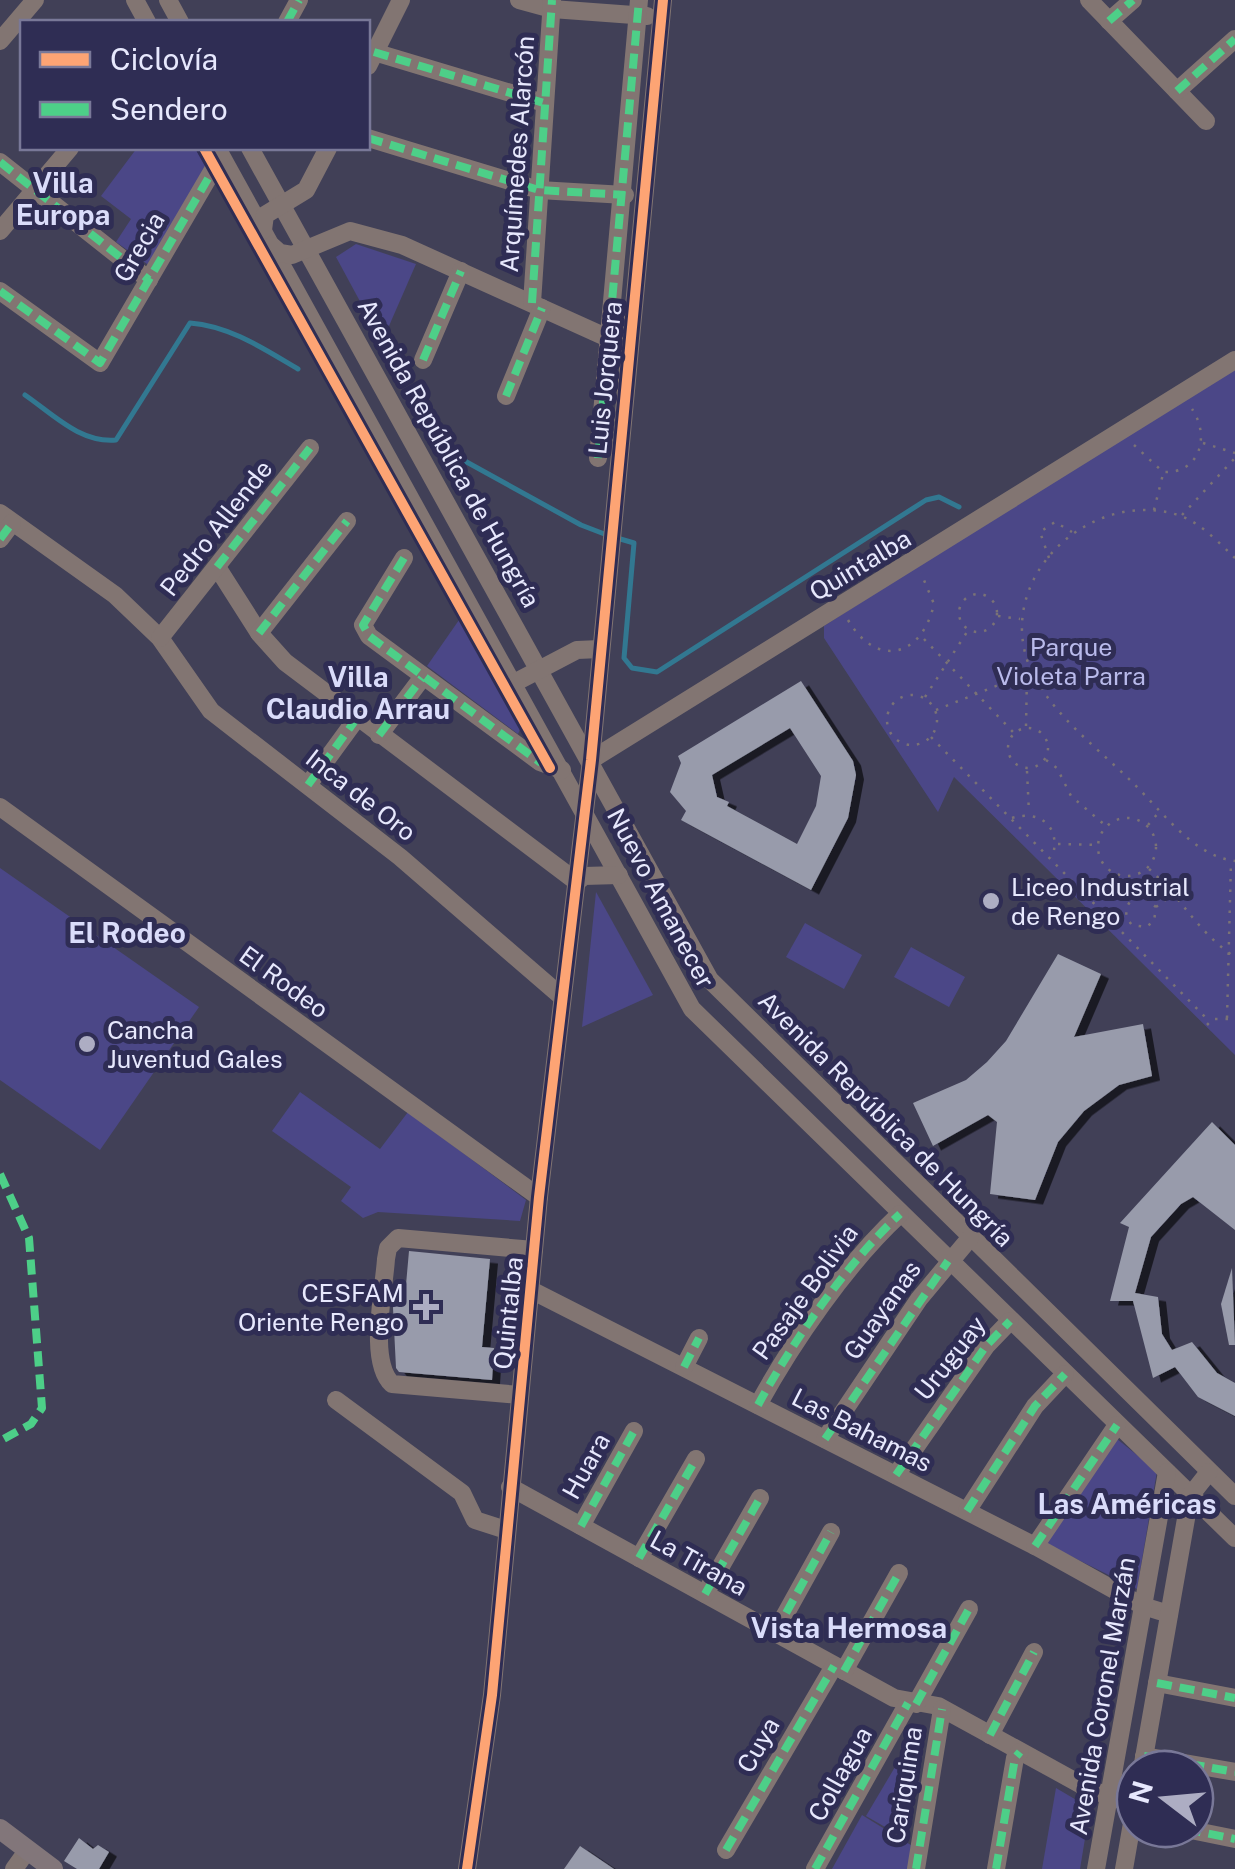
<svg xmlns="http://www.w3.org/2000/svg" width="1235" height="1869" font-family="'Public Sans',sans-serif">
<defs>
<filter id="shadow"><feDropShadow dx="8" dy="4.5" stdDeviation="0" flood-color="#0009"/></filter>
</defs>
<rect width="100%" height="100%" fill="#414057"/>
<g fill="#4b4787">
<path d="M137 148H195L209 172 150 266 116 242 131 219 101 196Z"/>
<path d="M356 244 416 264 382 342 336 257Z"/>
<path d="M1235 362V1055L954 777 938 812 824 638V626Z"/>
<path d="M459 620 521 727 518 734 427 666Z"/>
<path d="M0 868 199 1007 100 1150 0 1080Z"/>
<path d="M596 892 653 995 582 1027Z"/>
<path d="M805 923 862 955 844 989 786 957Z"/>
<path d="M911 947 965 977 949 1007 894 977Z"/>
<path d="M300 1092 380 1149 408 1112 526 1200 520 1221 378 1212 363 1218 341 1201 351 1187 272 1131Z"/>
<path d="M1117 1439 1157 1471 1137 1589 1042 1542Z"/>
<path d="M895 1767 921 1783 892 1831 866 1816Z"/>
<path d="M1056 1788 1090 1808 1080 1869H1042Z"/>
<path d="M862 1815 914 1847 909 1869H832Z"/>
</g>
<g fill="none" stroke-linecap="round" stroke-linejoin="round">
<g stroke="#327891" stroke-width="5">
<path d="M25 395C54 415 80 443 116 440L190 323C230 326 264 349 298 369"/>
<path d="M463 460 581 525 607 535"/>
<path d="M617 538 634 543 624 658 632 668 657 672 926 500 939 497 959 507"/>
</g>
</g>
<g fill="#989bab" fill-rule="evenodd" filter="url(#shadow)">
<path d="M801 681 853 761 856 775 848 818 811 890 681 820 686 811 670 792 681 763 678 756ZM790 728 821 776 816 806 797 844 727 806 729 802 717 797 712 775Z"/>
<path d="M1058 954 1101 974 1074 1037 1143 1024 1152 1076 1119 1085 1084 1111 1058 1142 1035 1200 990 1194 997 1122 988 1115 933 1146 913 1103 966 1080 987 1062 1006 1041Z"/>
<path d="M1212 1122 1235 1145V1230L1193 1197 1181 1204 1151 1237 1135 1293 1158 1297 1162 1334 1172 1350 1192 1342 1217 1373 1235 1383V1416L1198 1397 1175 1367 1153 1378 1133 1301H1110L1129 1227 1120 1223Z"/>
<path d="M409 1251 490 1259 482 1347 494 1348 492 1380 399 1372 396 1368 393 1308 395 1295 405 1296Z"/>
<path d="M1232 1268 1235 1345H1229L1221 1304Z"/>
<path d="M79 1838 93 1849 98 1845 109 1852 99 1869H77L64 1861Z"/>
<path d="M580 1846 614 1869H564Z"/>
</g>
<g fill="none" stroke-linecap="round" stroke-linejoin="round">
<g stroke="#7a7276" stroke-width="2.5" stroke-dasharray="2.5 8" stroke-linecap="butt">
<path d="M1203 443 1235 453"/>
<path d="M1134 445 1163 472C1201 474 1210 435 1192 409"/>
<path d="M1154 510 1163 474"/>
<path d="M1182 515 1235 458"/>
<path d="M1049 558 1040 532 1055 522 1072 532"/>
<path d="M1235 558C1219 543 1202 524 1181 516 1091 485 991 579 1031 670 1052 715 1099 749 1133 783 1162 811 1193 856 1235 861"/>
<circle cx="978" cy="613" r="19"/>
<path d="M998 616 1020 619"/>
<path d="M848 620C877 669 922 657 934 604L921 573"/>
<path d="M924 639 1014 733"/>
<circle cx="912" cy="720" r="25"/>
<path d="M925 697 967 632"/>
<path d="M936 710 1031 672"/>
<path d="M1026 726 1027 674"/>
<circle cx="1028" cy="748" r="20"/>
<path d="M931 737 1210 1022"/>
<path d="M1046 760 1057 768 1071 796 1106 826"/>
<path d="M1027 771 1029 813"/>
<circle cx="1127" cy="847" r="29"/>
<path d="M1012 818C1041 809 1062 828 1052 858"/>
<path d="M1148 825 1159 812"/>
<path d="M1058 844 1098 845"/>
<path d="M1149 869C1181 897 1198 933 1235 957"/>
<path d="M1156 907 1145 898H1134C1124 906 1124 916 1132 925L1146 927 1154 921 1156 907 1173 894"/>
<path d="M1227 1018 1231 861"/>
<path d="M1207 1025 1213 1019H1235"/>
</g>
<g stroke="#827572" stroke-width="18">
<path d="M135 0 147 22"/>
<path d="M168 0 180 22"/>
<path d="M519 0 552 9 647 16"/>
<path d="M1089 0 1206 121"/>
<path d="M1109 21 1133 0"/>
<path d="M287 22 299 0"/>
<path d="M0 41 35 0"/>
<path d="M374 52 544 103"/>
<path d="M368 66 401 0"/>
<path d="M1177 91 1235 39"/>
<path d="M368 138 539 190 625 195"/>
<path d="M217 148 692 1009 1235 1538"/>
<path d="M250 148 710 980 1235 1496"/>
<path d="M0 162 149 280"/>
<path d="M263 230 265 215 306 190 328 148"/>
<path d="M0 231 70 148"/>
<path d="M272 246 280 253 292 255 350 231 402 245 619 343"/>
<path d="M0 291 100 363 221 156"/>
<path d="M532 303 552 0"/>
<path d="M423 360 461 271"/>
<path d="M506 396 542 308"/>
<path d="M598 458 639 0"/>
<path d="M0 513 115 595 160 638 211 711 400 857 562 997"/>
<path d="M0 539 12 523"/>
<path d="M404 558 363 625 369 636 540 762 562 770"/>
<path d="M217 567 259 633 285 662 577 882 584 876 619 875"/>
<path d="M259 633 347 521"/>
<path d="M160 638 310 448"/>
<path d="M514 683 577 650 600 649"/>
<path d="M379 735 422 678"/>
<path d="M591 760 1235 360"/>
<path d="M308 785 357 718"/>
<path d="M0 807 539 1197"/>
<path d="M531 1290 1035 1546 1143 1606 1169 1614"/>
<path d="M684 1367 699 1338"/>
<path d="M520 1395 392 1384C368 1361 384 1291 386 1259L388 1248 398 1238 534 1250"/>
<path d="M336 1400 462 1493 475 1520 506 1530"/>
<path d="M758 1405C793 1341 847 1263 900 1214"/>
<path d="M825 1439 919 1299 970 1238"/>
<path d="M896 1475 986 1346 1010 1321"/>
<path d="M510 1487 894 1698 938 1706 1089 1789 1135 1805"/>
<path d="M967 1511 1035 1406 1065 1374"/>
<path d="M581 1526 634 1431"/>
<path d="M1035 1546 1117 1425"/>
<path d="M639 1558 696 1459"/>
<path d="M705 1594 760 1498"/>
<path d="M775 1633 831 1532"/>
<path d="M844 1671 899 1573"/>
<path d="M1157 1683 1235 1698"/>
<path d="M916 1704 969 1609"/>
<path d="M990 1735 1034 1652"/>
<path d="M1144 1756 1235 1772"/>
<path d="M1142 1769 1190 1496 1209 1472"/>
<path d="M1186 1829 1235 1839"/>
<path d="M726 1850 834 1666"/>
<path d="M14 1869 27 1851"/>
<path d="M467 1869 492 1695 539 1197 591 760 663 0"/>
<path d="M815 1869 908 1703"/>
<path d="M916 1869 942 1709"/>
<path d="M996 1869 1015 1758 1020 1752"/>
<path d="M1096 1869 1167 1472"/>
<path d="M1124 1869 1135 1806"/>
</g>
<path stroke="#82767a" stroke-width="20" d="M0 1829 53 1869"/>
<g stroke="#4dcf88" stroke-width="8" stroke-dasharray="15 8" stroke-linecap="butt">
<path d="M1109 21 1133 0"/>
<path d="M287 22 299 0"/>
<path d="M374 52 544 103"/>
<path d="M1177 91 1235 39"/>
<path d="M368 138 539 190 625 195"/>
<path d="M0 162 149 280"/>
<path d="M0 291 100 363 216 165"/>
<path d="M532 303 552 0"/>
<path d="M423 360 461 271"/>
<path d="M506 396 542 308"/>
<path d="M598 458 639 0"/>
<path d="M0 539 12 523"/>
<path d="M404 558 363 625 369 636 541 763"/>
<path d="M217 567 310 448"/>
<path d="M259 633 347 521"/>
<path d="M379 735 422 678"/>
<path d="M308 785 357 718"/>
<path d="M0 1174 29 1238 42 1408 31 1424 0 1441"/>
<path d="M684 1367 699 1338"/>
<path d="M758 1405C793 1341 847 1263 900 1214"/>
<path d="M825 1439 948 1261"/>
<path d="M896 1475 986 1346 1010 1321"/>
<path d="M967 1511 1035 1406 1065 1374"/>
<path d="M581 1526 634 1431"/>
<path d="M1035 1546 1117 1425"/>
<path d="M639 1558 696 1459"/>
<path d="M705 1594 760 1498"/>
<path d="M775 1633 831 1532"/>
<path d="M844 1671 899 1573"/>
<path d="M1157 1683 1235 1698"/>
<path d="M916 1704 969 1609"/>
<path d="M990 1735 1034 1652"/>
<path d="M1144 1756 1235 1772"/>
<path d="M1133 1818H1135"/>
<path d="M1186 1829 1235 1839"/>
<path d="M726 1850 834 1666"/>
<path d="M815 1869 908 1703"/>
<path d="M916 1869 942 1709"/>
<path d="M996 1869 1015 1758 1020 1752"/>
</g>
<g stroke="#2f2d54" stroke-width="16">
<g id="cycleway">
<path d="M204 148 550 768"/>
<path d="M467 1869 492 1695 539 1197 591 760 663 0"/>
</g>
</g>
<use href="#cycleway" stroke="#fda474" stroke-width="10"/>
</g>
<g fill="#adadc3" stroke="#2f2d54" stroke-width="4">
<circle cx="991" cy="901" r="10"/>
<circle cx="87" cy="1044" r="10"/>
<path d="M421 1292h10v10h10v10h-10v10h-10v-10h-10v-10h10z"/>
</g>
<g text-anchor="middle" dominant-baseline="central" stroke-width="10" stroke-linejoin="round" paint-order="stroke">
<g font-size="25" fill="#e7e8fd" stroke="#2f2d54">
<text transform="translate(517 154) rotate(-86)">Arquímedes Alarcón</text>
<text transform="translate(139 247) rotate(-60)">Grecia</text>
<text transform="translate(605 378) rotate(-84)">Luis Jorquera</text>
<text transform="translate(449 453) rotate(61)">Avenida República de Hungría</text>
<text transform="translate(216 528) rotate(-52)">Pedro Allende</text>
<text transform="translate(860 565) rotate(-31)">Quintalba</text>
<text transform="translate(361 795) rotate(38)">Inca de Oro</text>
<text transform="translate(661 898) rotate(62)">Nuevo Amanecer</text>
<text transform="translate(284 982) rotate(36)">El Rodeo</text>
<text transform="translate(886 1119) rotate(45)">Avenida República de Hungría</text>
<text transform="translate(805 1292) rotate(-54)">Pasaje Bolivia</text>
<text transform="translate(882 1310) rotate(-55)">Guayanas</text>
<text transform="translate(508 1313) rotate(-84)">Quintalba</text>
<text transform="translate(950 1358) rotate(-52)">Uruguay</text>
<text transform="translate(862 1430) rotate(27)">Las Bahamas</text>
<text transform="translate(586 1466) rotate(-61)">Huara</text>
<text transform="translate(699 1563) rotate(29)">La Tirana</text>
<text transform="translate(1102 1696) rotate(-80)">Avenida Coronel Marzán</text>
<text transform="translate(758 1745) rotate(-60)">Cuya</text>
<text transform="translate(840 1774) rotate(-61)">Collagua</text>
<text transform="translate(904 1785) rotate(-81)">Cariquima</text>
</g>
<g font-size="25" fill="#b9baeb" stroke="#2f2d54">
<text x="1071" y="647">Parque<tspan x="1071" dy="29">Violeta Parra</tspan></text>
</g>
<g font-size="25" fill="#e7e8fd" stroke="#2f2d54" text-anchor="start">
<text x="1011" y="887">Liceo Industrial<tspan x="1011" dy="29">de Rengo</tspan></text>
<text x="107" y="1030">Cancha<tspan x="107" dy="29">Juventud Gales</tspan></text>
<text x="404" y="1293" text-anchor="end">CESFAM<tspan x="404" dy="29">Oriente Rengo</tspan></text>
</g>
<g font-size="28" font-weight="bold" fill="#dadcfa" stroke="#2f2d54">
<text x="63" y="182">Villa<tspan x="63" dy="32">Europa</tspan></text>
<text x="358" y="676">Villa<tspan x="358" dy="32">Claudio Arrau</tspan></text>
<text x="127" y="932">El Rodeo</text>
<text x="1127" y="1503">Las Américas</text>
<text x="849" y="1627">Vista Hermosa</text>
</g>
</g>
<rect x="20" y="20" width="350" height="130" fill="#2f2d54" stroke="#797898" stroke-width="2.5"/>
<rect x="40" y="52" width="50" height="15" fill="#fda474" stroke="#797898" stroke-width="2.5"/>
<text x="110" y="70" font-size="30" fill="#e7e8fd">Ciclovía</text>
<rect x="40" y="102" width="50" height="15" fill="#4dcf88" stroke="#797898" stroke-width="2.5"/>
<text x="110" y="120" font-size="30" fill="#e7e8fd">Sendero</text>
<g transform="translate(1165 1799) rotate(286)"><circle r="48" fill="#2f2d54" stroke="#797898" stroke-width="2.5"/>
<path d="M0-8L18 38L0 25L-18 38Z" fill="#adadc3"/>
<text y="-15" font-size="28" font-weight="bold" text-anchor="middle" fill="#e7e8fd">N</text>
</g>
</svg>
